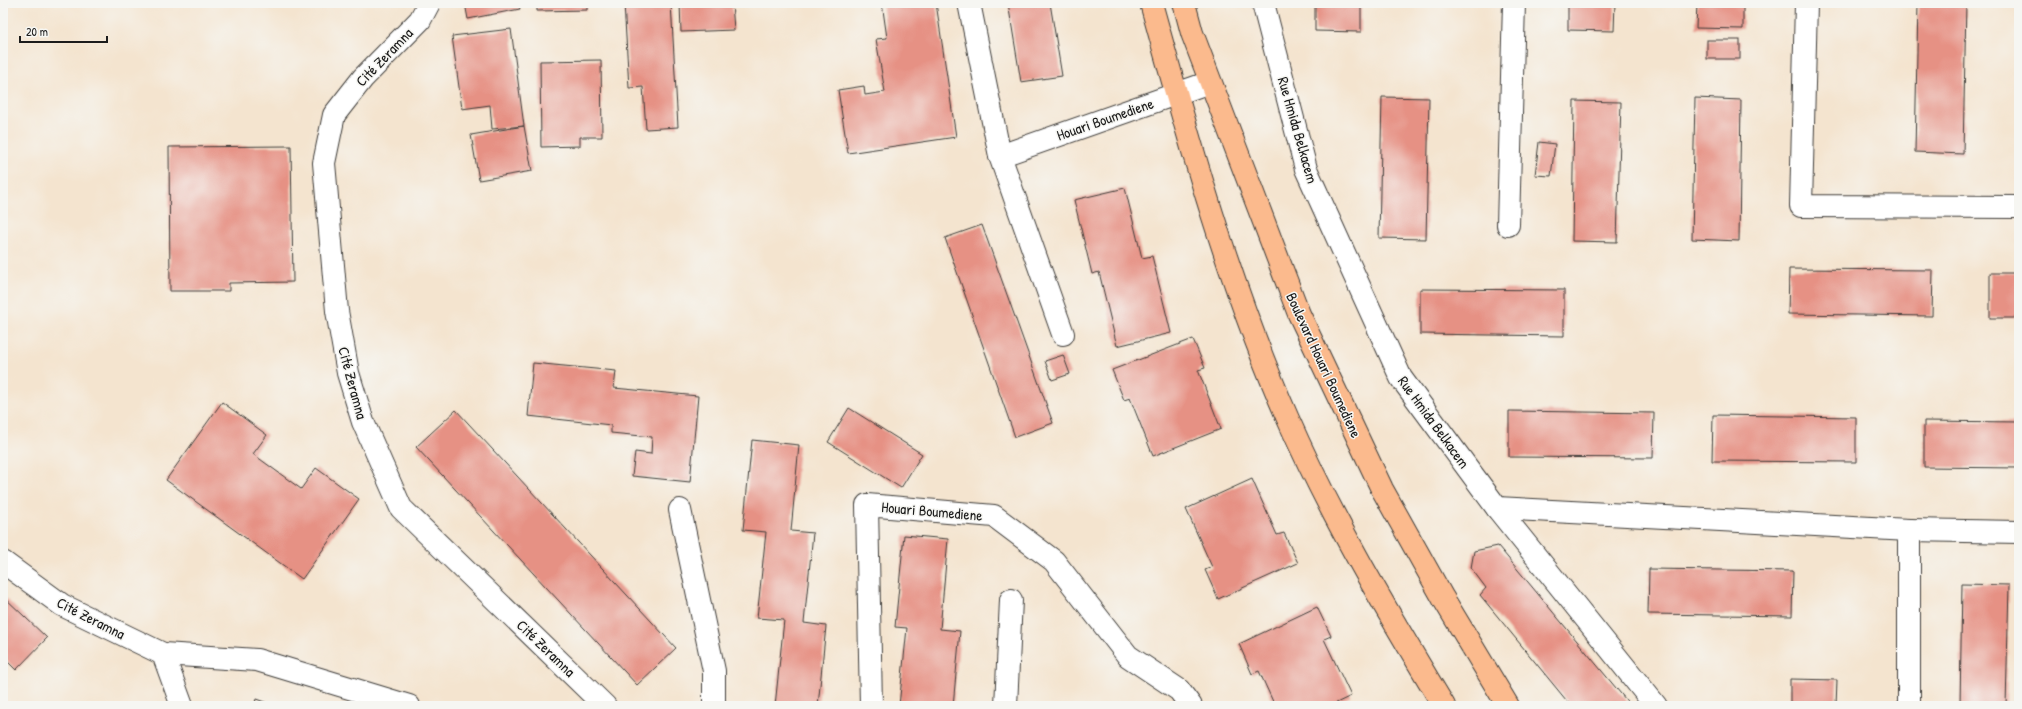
<svg xmlns="http://www.w3.org/2000/svg" width="2022" height="709" font-family="'Patrick Hand',sans-serif">
<rect width="100%" height="100%" fill="#f6f6f2"/>
<filter id="ink" filterUnits="userSpaceOnUse"><feTurbulence type="fractalNoise" baseFrequency=".025" numOctaves="2"/><feDisplacementMap in="SourceGraphic" scale="8" xChannelSelector="R" yChannelSelector="G"/><feConvolveMatrix kernelMatrix="1 2 1 2 8 2 1 2 1" color-interpolation-filters="sRGB"/></filter>
<filter id="wash" filterUnits="userSpaceOnUse"><feTurbulence type="fractalNoise" baseFrequency=".012" numOctaves="4" result="noise"/><feDisplacementMap in="SourceGraphic" scale="16" xChannelSelector="R" yChannelSelector="G"/><feGaussianBlur stdDeviation="0.9" result="paint"/><feColorMatrix in="noise" values="0 0 0 0 0 0 0 0 0 0 0 0 0 0 0 0 0 1.4 0 .05"/><feComposite in="paint" operator="in"/></filter>
<g filter="url(#wash)">
<rect width="100%" height="100%" fill="#f4e4cf"/>
<g id="blocks">
<g fill="#e69184">
<path d="M465 3H518L520 9 468 19Z"/>
<path d="M537 3H587V10L537 11Z"/>
<path d="M624 3H671L678 127 646 129 643 87 629 88Z"/>
<path d="M680 3H732L734 30 681 32Z"/>
<path d="M882 3H936L956 137 848 153 838 90 864 86 865 95 885 92 876 39 887 38Z"/>
<path d="M1008 3H1050L1062 76 1021 82Z"/>
<path d="M1315 3H1361V32L1315 31Z"/>
<path d="M1568 3H1615L1614 31 1568 30Z"/>
<path d="M1697 3H1743V29L1696 28Z"/>
<path d="M1918 3H1966L1963 154 1915 152Z"/>
<path d="M511 29 524 126 492 129 490 105 462 109 452 36Z"/>
<rect x="1707" y="40" width="33" height="19"/>
<path d="M601 60 602 137H580V146L541 147 540 61Z"/>
<path d="M1382 97 1429 98 1426 239 1379 238Z"/>
<path d="M1695 98 1741 100 1739 241 1692 239Z"/>
<path d="M1574 101 1621 102 1617 242 1572 241Z"/>
<path d="M524 126 532 171 479 180 471 135Z"/>
<path d="M1539 142 1555 144 1551 176 1535 175Z"/>
<path d="M291 146 293 282 229 283V291H170L169 147Z"/>
<path d="M1125 188 1142 258 1152 256 1171 333 1117 346 1099 272 1092 274 1074 200Z"/>
<path d="M982 225 1053 423 1015 437 945 238Z"/>
<path d="M1789 269 1933 270 1932 316 1788 314Z"/>
<rect x="1990" y="273" width="29" height="45"/>
<path d="M1420 289 1564 290V336L1420 334Z"/>
<path d="M1193 339 1205 368 1198 370 1221 429 1153 456 1130 398 1124 400 1112 370Z"/>
<path d="M1063 355 1070 374 1052 380 1045 361Z"/>
<path d="M533 363 616 371 614 388 698 396 690 482 632 476 635 452 651 454 652 437 611 433V425L528 416Z"/>
<path d="M222 402 267 435 253 454 301 489 316 468 359 499 302 579 166 480Z"/>
<path d="M849 408 922 454 901 488 828 442Z"/>
<path d="M456 410 676 648 637 685 416 447Z"/>
<path d="M1509 411 1654 413 1653 458 1509 457Z"/>
<path d="M1713 415 1856 417V462L1712 461Z"/>
<path d="M1924 421 2019 422V468L1924 467Z"/>
<path d="M752 440 799 445 791 531 813 533 804 623 826 626 818 706H775L784 620 757 618 766 532 743 530Z"/>
<path d="M1252 479 1277 535 1284 533 1298 563 1218 599 1205 570 1212 567 1186 509Z"/>
<path d="M904 535 948 539 940 629 960 631 953 706H899L907 628 895 627Z"/>
<path d="M1498 546 1631 706H1571L1480 595 1486 588 1471 568 1474 551Z"/>
<path d="M1649 569 1793 571 1792 616 1648 614Z"/>
<path d="M1962 584 2009 585 2006 706H1960Z"/>
<path d="M3 596 47 638 16 670 3 657Z"/>
<path d="M1317 607 1331 636 1324 639 1351 696 1330 706H1275L1259 671 1252 674 1239 644Z"/>
<path d="M1790 679 1837 680 1836 706H1790Z"/>
<path d="M256 699 276 706H254Z"/>
</g>
</g>
</g>
<g filter="url(#ink)">
<use href="#blocks" fill-opacity="0" stroke="#3c3a37" stroke-width="1"/>
<g fill="none" stroke-linecap="round" stroke-linejoin="round">
<g stroke="#3c3a37" stroke-width="24">
<g id="minor">
<path d="M429 3 420 20 363 78 334 115 324 163 337 311 348 373 363 422 401 508 605 706"/>
<path d="M969 3 1000 156 1063 334"/>
<path d="M1263 3 1306 169 1401 378 1497 508 1656 706"/>
<path d="M1806 3 1801 206 2019 207"/>
<path d="M1000 156 1210 82"/>
<path d="M1508 225 1514 3"/>
<path d="M1497 508 1909 530V706"/>
<path d="M680 510 714 671V706"/>
<path d="M1909 530 2019 532"/>
<path d="M3 562 62 605 163 654 182 706"/>
<path d="M163 654 257 660 409 706"/>
<path d="M871 706 867 505 994 516 1054 561 1128 656 1179 690 1191 706"/>
<path d="M1006 706 1011 600"/>
</g>
</g>
<g stroke="#3c3a37" stroke-width="24">
<g id="trunk">
<path d="M1151 3C1190 144 1229 285 1288 419 1332 519 1388 613 1444 706"/>
<path d="M1184 3 1192 33 1299 314 1382 489 1443 598 1508 706"/>
</g>
</g>
<use href="#minor" stroke="#fff" stroke-width="22"/>
<use href="#trunk" stroke="#fbba8d" stroke-width="22"/>
</g>
</g>
<g text-anchor="middle" dominant-baseline="central" stroke-width="3" stroke-linejoin="round" paint-order="stroke">
<g font-size="15" fill="#1c1c1c" stroke="#f6f6f2">
<text transform="translate(384 57) rotate(-46)">Cité Zeramna</text>
<text transform="translate(1105 119) rotate(-19)">Houari Boumediene</text>
<text transform="translate(1298 130) rotate(74)">Rue Hmida Belkacem</text>
<text transform="translate(1324 365) rotate(65)">Boulevard Houari Boumediene</text>
<text transform="translate(353 383) rotate(75)">Cité Zeramna</text>
<text transform="translate(1434 422) rotate(54)">Rue Hmida Belkacem</text>
<text transform="translate(932 511) rotate(5)">Houari Boumediene</text>
<text transform="translate(91 618) rotate(27)">Cité Zeramna</text>
<text transform="translate(546 648) rotate(44)">Cité Zeramna</text>
</g>
</g>
<rect width="2022" height="709" fill="none" stroke="#f6f6f2" stroke-width="16"/>
<path d="M20 36v6h87v-6" fill="none" stroke="#1c1c1c" stroke-width="2"/>
<text x="26" y="36" font-size="12" fill="#1c1c1c" stroke="#f6f6f2" stroke-width="3" paint-order="stroke">20 m</text>
</svg>
